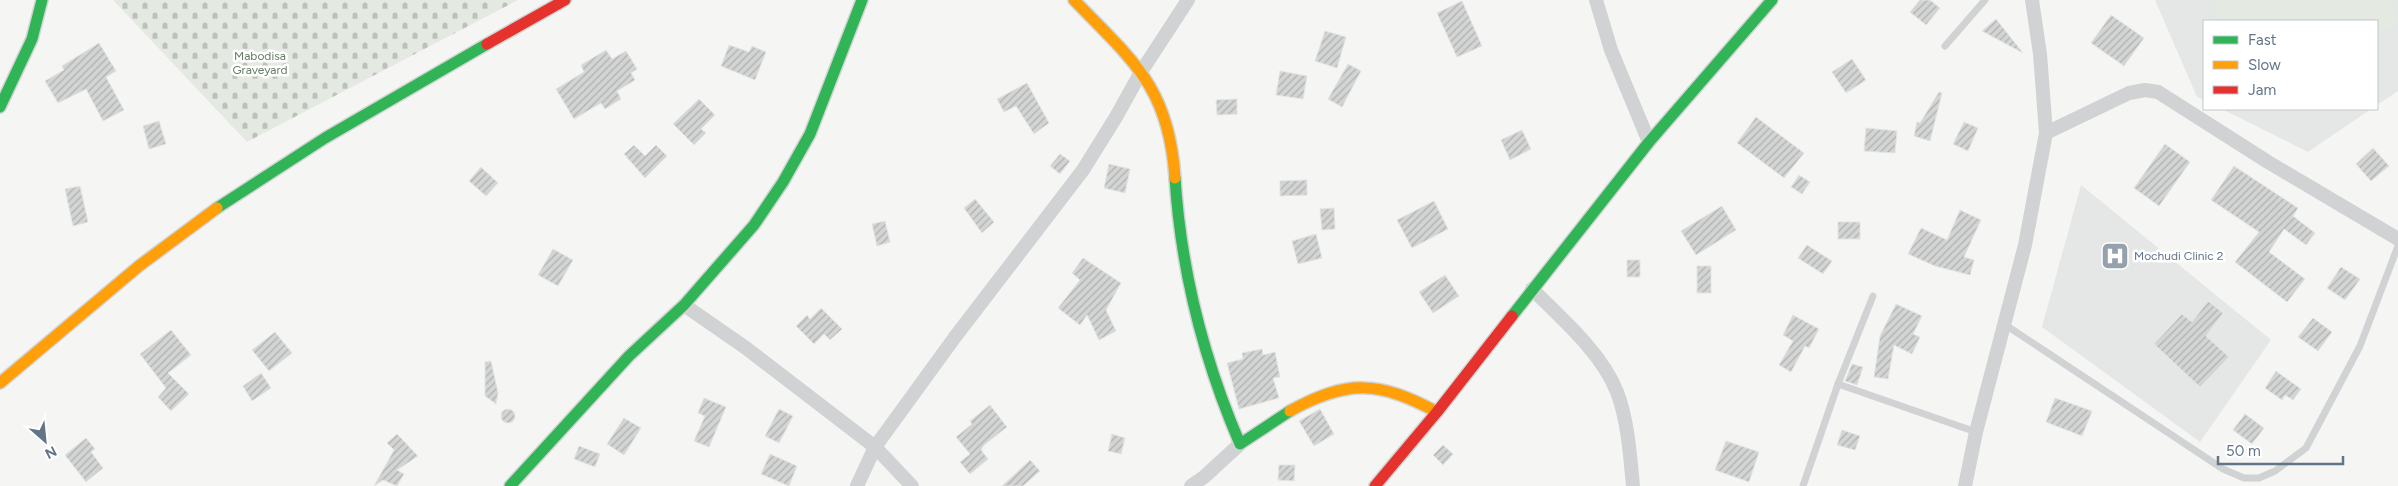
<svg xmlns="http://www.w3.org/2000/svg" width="2398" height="486" font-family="Figtree,sans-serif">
<defs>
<pattern id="cemetery-stones" width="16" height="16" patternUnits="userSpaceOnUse" patternTransform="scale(1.25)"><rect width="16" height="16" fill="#e4e9e1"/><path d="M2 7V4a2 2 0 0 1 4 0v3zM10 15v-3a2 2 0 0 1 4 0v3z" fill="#bcc1bc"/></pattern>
<pattern id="building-hatch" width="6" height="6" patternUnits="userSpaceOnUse" patternTransform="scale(1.25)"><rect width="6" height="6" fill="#d3d4d4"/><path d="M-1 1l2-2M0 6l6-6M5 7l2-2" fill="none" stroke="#afb1b2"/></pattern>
</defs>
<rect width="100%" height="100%" fill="#f5f6f3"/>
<g fill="#e5e7e6">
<path d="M2155 0H2398V91L2377 105V21H2204V100L2197 97Z"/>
<path d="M2222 109H2371L2308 152Z"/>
<path d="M2081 185 2271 340 2200 442 2042 327Z"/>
</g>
<path fill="url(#cemetery-stones)" d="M113 0H518L247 142Z"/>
<path fill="#e4e9e1" d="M2213 0H2392L2398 26 2377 32V21H2219Z"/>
<g fill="url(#building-hatch)" stroke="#e4e5e3">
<path d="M1920 0H1930L1940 8 1926 25 1910 12Z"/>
<path d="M1462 1 1482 46 1457 57 1437 13Z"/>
<path d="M2111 15 2144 38 2124 66 2091 43Z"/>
<path d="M1996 19 2023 53 1982 31Z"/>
<path d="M1325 31 1346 37 1337 68 1315 61Z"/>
<path d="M99 43 116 71 106 77 124 110 103 121 86 89 58 103 45 81 64 70 62 66Z"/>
<path d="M729 45 749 52 752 46 766 52 755 80 721 66Z"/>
<path d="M606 50 612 59 626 51 637 69 631 73 635 80 617 91 621 99 605 109 601 103 574 119 556 89 584 72 581 65Z"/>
<path d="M1852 59 1866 80 1846 93 1832 72Z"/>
<path d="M1348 64 1361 71 1342 107 1328 99Z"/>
<path d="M1280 71 1307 76 1303 99 1276 95Z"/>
<path d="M1027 83 1049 123 1034 134 1016 106 1004 112 997 99Z"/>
<path d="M1939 92 1942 93 1930 141 1914 136 1917 122 1920 123Z"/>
<path d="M699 99 715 115 701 129 706 133 694 145 673 124Z"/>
<path d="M1237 99V114L1217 115 1216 100Z"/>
<path d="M1756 117 1804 153 1784 178 1737 143Z"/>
<path d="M159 121 166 144 149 149 143 126Z"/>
<path d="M1964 122 1978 128 1968 151 1953 144Z"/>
<path d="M1866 128 1897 131 1895 153 1864 151Z"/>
<path d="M1522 130 1531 149 1510 160 1501 140Z"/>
<path d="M2165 144 2190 162 2159 206 2134 188Z"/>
<path d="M634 145 645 156 656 145 667 156 645 178 624 154Z"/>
<path d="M2373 148 2389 166 2371 181 2356 164Z"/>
<path d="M1060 154 1070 161 1060 174 1050 166Z"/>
<path d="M1109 164 1130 169 1125 193 1104 188Z"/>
<path d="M2234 166 2298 208 2293 216 2315 233 2306 245 2284 229 2269 252 2305 279 2287 302 2235 262 2259 232 2211 200Z"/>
<path d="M481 167 498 183 486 196 469 181Z"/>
<path d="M1799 175 1810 182 1802 194 1791 187Z"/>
<path d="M1307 180V195L1280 196V181Z"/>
<path d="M80 186 88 222 73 226 65 189Z"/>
<path d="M975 199 994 222 982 233 964 208Z"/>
<path d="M1434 201 1448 229 1412 248 1397 220Z"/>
<path d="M1722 206 1736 230 1696 255 1681 231Z"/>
<path d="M1334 208 1335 229 1322 230 1320 209Z"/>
<path d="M1960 210 1981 220 1964 257 1974 260 1970 275 1935 266 1908 254 1921 228 1947 240Z"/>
<path d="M885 221 890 242 877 246 872 224Z"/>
<rect x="1838" y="222" width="22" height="17"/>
<path d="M1316 234 1322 258 1298 264 1292 241Z"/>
<path d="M1807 245 1832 261 1823 274 1798 258Z"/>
<path d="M553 249 573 260 558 286 538 275Z"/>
<path d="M1083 258 1121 283 1106 310 1116 331 1099 340 1087 315 1080 325 1058 308 1080 280 1072 273Z"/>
<rect x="1627" y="260" width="13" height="17"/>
<rect x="1697" y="266" width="14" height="27"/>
<path d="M2341 267 2360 279 2345 300 2327 288Z"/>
<path d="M1445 275 1459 296 1433 313 1419 292Z"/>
<path d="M2208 301 2223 313 2206 336 2229 357 2200 387 2154 344 2182 314 2192 322Z"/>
<path d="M1896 304 1922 316 1913 334 1920 337 1912 354 1894 345 1888 379 1874 377 1880 336Z"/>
<path d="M821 308 842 329 830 340 824 334 814 344 796 326 807 315 810 319Z"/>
<path d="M1793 315 1819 329 1809 348 1805 346 1791 372 1779 365 1793 341 1783 335Z"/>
<path d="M2313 318 2332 332 2318 351 2298 337Z"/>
<path d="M171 330 191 355 168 373 189 394 171 411 158 397 166 388 140 354Z"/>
<path d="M275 332 292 353 269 371 252 350Z"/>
<path d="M1262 349 1263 355 1275 352 1280 377 1273 378 1279 398 1239 409 1227 363 1243 359 1242 353Z"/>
<path d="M491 361 498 393 496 404 485 396V362Z"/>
<path d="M1852 364 1863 367 1857 385 1845 381Z"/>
<path d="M2276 371 2301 389 2293 400 2285 395 2282 400 2265 388Z"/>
<path d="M261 373 271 388 252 401 243 386Z"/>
<path d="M704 398 726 407 709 447 694 441 705 416 698 413Z"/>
<path d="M2055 398 2092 411 2082 436 2046 422Z"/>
<path d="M990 405 1007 427 984 445 981 450 988 459 970 474 960 462 970 454 956 437 972 424 970 421Z"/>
<path d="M779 409 793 416 779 443 765 436Z"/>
<path d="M1320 409 1334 434 1314 446 1299 421Z"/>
<circle cx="508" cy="416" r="7"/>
<path d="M2245 414 2264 428 2252 444 2233 430Z"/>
<path d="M624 418 641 428 624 455 607 444Z"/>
<path d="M1842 430 1860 436 1855 450 1837 445Z"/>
<path d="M397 434 418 456 397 470 404 474 397 486 383 480 374 486 394 450 387 443Z"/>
<path d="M1112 434 1125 438 1121 454 1108 451Z"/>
<path d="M86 438 95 449 91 452 103 468 86 482 65 455Z"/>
<path d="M1726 441 1759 452 1749 482 1715 470Z"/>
<path d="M1443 445 1453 454 1443 465 1433 455Z"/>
<path d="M579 446 600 454 595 467 574 459Z"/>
<path d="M770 454 797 466 789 486 761 474Z"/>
<path d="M1030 460 1040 471 1023 486H1002Z"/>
<path d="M1279 465H1295L1294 481 1278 480Z"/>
</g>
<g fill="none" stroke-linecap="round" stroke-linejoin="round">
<g stroke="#d1d4d5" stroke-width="14">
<g id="fast">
<path d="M0 107 32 39 42 0"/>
<path d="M1175 178C1181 271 1203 358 1240 444L1290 411"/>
<path d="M217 208 325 138 487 44"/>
<path d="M1512 316 1649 142 1772 0"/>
<path d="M510 486 629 356 684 305 754 225 783 182 810 134 862 0"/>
</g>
</g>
<g stroke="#d1d4d5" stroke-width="14">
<g id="slow">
<path d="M1074 0C1133 61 1169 87 1175 178"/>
<path d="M0 383 139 266 217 208"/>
<path d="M1290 411C1348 379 1379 381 1437 412"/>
</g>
</g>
<g stroke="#d1d4d5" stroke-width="14">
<g id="jam">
<path d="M487 44 565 0"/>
<path d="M1375 486 1437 412 1512 316"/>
</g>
</g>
<g stroke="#d0d2d3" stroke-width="7">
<path d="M1945 46 1985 0"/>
<path d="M2004 324 2223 469 2244 478H2259L2275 471 2306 448 2360 346 2398 246"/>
<path d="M1838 384 1976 432"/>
<path d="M1803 486 1838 384 1873 296"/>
</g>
<g stroke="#d0d2d3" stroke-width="14">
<path d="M1596 0 1611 50 1649 142"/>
<path d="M2046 133 2129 93 2145 90 2158 92 2268 162 2398 239"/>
<path d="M1532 289C1561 318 1602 353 1617 392 1628 421 1630 455 1633 486"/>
<path d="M684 305 746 348 875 447 912 486"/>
<path d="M857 486 875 447 955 337 1083 170 1116 117 1141 72 1188 0"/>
<path d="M1191 486 1204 477 1240 444"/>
<path d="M1965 486 1976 432 2025 245 2046 133 2040 54 2032 0"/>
</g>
<use href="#fast" stroke="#30b455" stroke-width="11"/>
<use href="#slow" stroke="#ff9f0a" stroke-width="11"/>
<use href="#jam" stroke="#e5322d" stroke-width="11"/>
</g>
<defs>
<g id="hospital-square" transform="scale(1.4375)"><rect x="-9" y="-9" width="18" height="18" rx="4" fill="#95a2ad" stroke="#fff"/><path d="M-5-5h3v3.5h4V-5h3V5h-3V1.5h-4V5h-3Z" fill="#fff"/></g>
</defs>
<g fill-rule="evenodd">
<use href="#hospital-square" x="2115" y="256"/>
</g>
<g text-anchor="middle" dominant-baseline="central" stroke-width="5" stroke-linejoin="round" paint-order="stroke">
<g font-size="12" fill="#657d62" stroke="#fff">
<text x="260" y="56">Mabodisa<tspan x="260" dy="14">Graveyard</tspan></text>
</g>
<g font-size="12" fill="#627487" stroke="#fff" text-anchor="start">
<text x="2134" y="256">Mochudi Clinic 2</text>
</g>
</g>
<rect x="2203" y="20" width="175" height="90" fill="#ffffff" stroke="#c0c7cf"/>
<rect x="2213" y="36" width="25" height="8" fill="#30b455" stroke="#c0c7cf"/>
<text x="2248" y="45" font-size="15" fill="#627487">Fast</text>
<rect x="2213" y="61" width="25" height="8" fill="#ff9f0a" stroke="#c0c7cf"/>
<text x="2248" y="70" font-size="15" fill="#627487">Slow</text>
<rect x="2213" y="86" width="25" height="8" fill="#e5322d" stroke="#c0c7cf"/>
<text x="2248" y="95" font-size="15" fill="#627487">Jam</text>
<g transform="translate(45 441) rotate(153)" stroke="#ffffff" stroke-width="4" paint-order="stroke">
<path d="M0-4L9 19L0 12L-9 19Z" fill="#627487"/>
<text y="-8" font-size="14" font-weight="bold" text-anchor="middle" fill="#627487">N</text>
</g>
<path d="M2218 456v8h125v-8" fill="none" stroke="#627487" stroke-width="2.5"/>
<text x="2226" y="456" font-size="15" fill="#627487" stroke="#ffffff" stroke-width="4" paint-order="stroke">50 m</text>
</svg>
